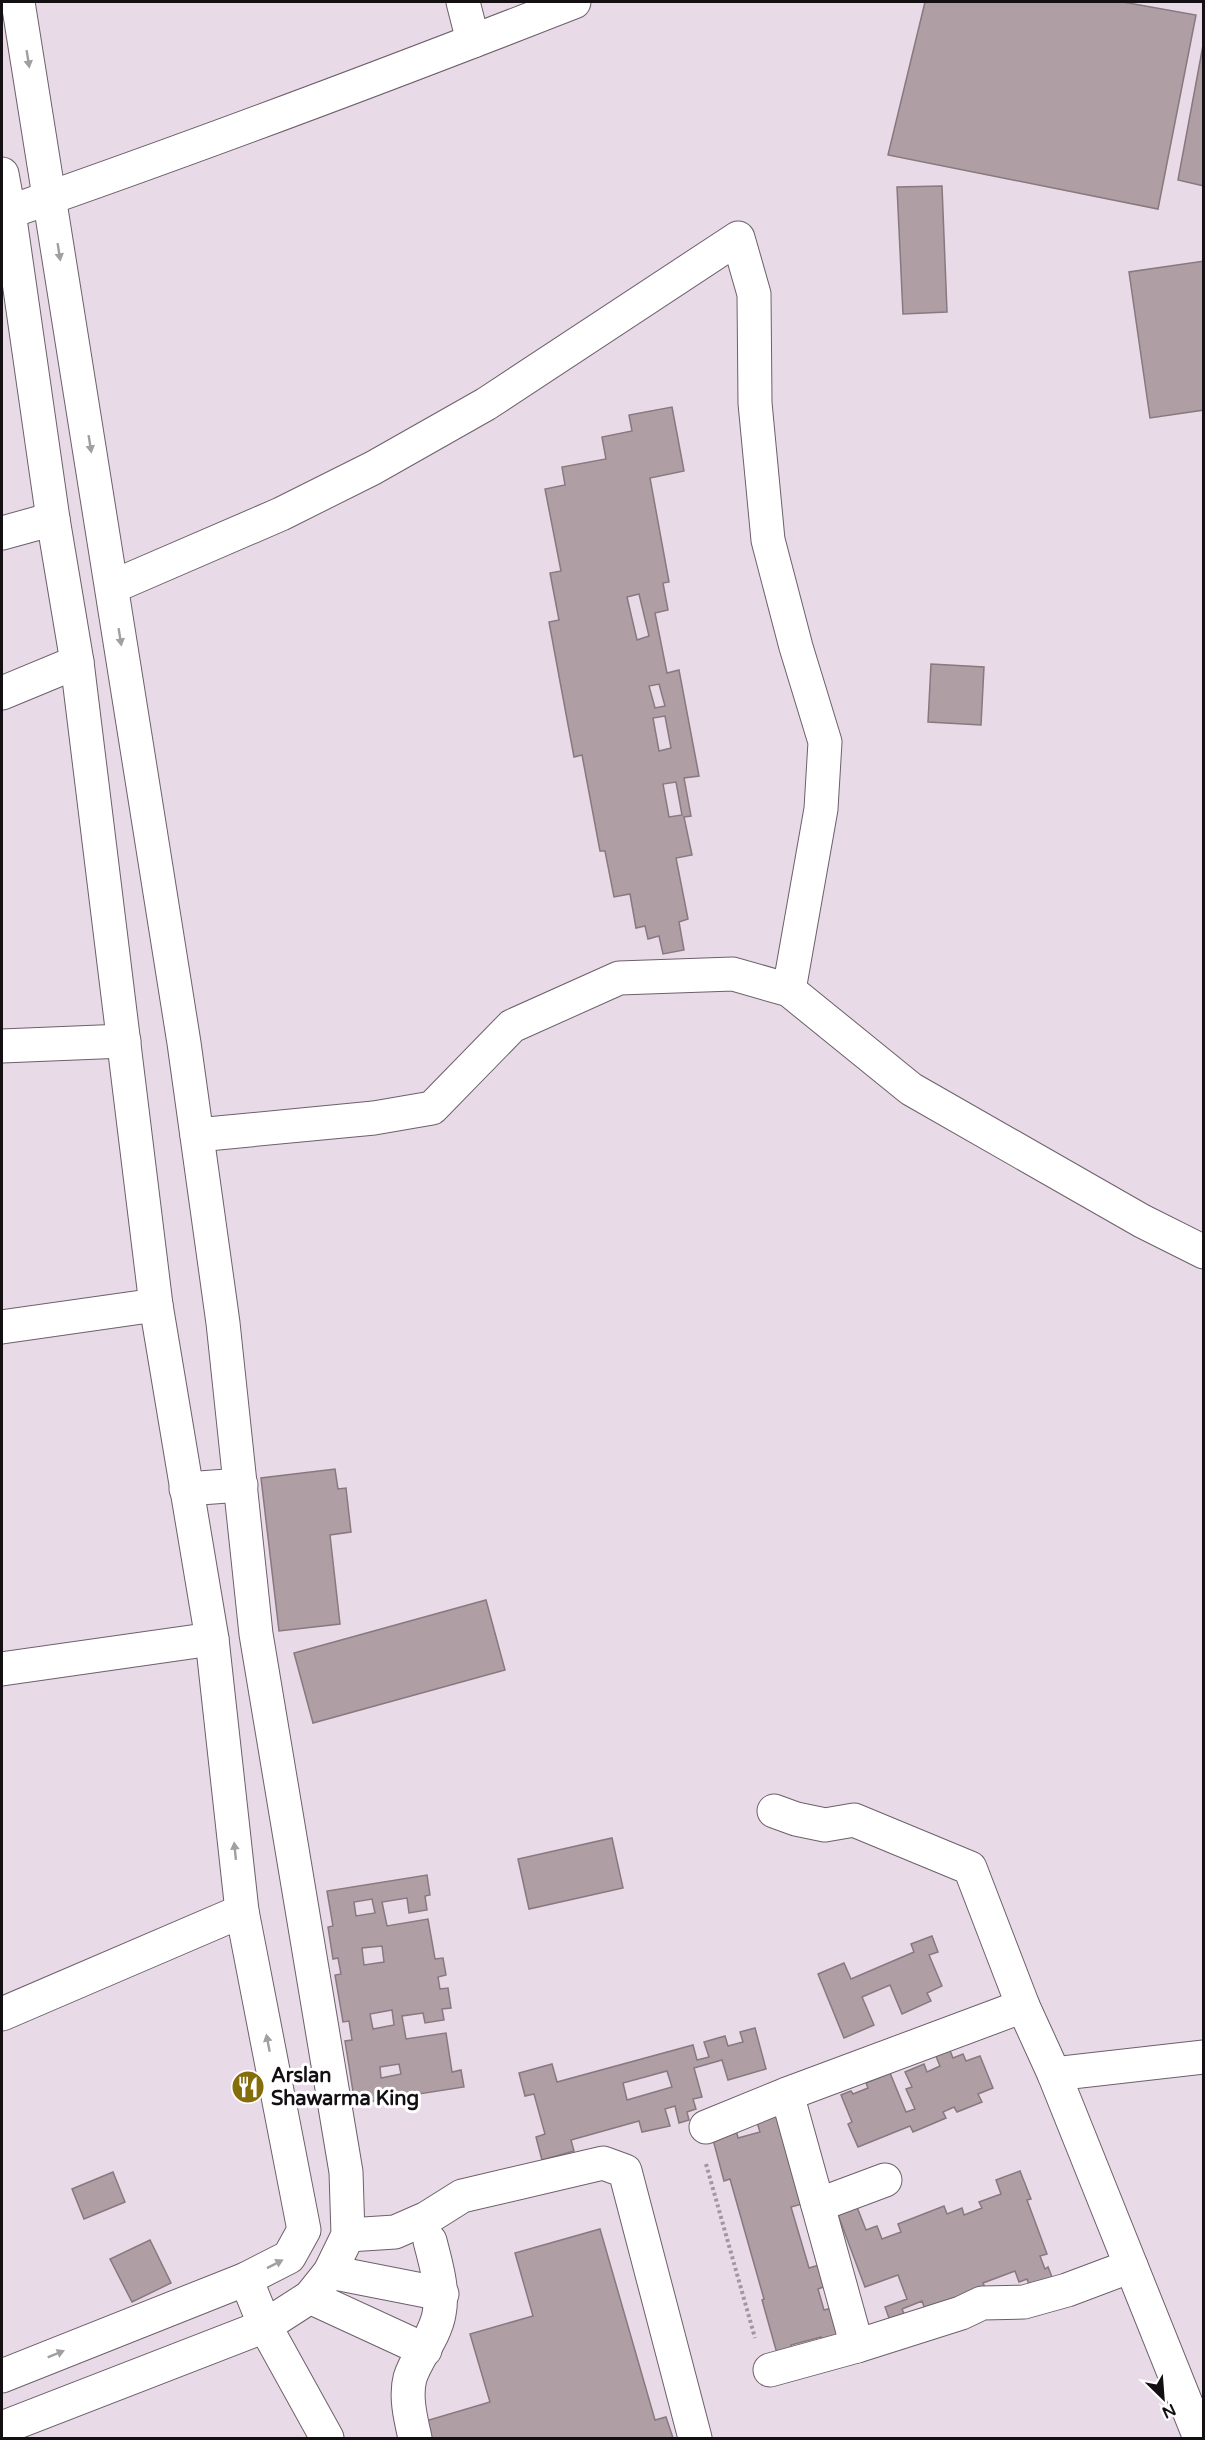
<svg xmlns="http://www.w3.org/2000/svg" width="1205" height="2440" font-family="'Varela Round',sans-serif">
<rect width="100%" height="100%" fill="#e8dae7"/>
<g fill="#af9ea4" stroke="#89787f" stroke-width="1.5" fill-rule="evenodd">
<path d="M925 2H1123L1196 15 1158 209 888 155Z"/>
<path d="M1204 40V186L1178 180Z"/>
<path d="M942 186 947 312 903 314 897 187Z"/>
<path d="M1204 261V410L1150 418 1129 272Z"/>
<path d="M672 407 684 471 650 478 669 582 663 583 668 610 655 613 667 673 679 670 699 776 684 778 691 816 684 817 692 855 676 858 688 919 679 922 684 950 663 954 659 936 648 939 645 926 636 928 630 894 614 897 605 851H600L582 755 574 757 549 622 559 620 550 573 561 571 545 489 565 485 562 467 606 459 602 437 632 431 629 415ZM639 594 649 636 637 640 627 597ZM659 684 665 706 655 708 649 686ZM665 716 671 748 659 751 653 718ZM676 782 682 815 669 817 663 784Z"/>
<path d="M931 664 984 667 981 725 928 722Z"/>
<path d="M335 1469 338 1489 346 1488 351 1532 330 1535 340 1624 279 1631 261 1478Z"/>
<path d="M486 1600 505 1670 313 1723 294 1653Z"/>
<path d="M612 1838 623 1888 529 1909 518 1859Z"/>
<path d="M427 1875 430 1895 425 1896 427 1910 409 1913 407 1898 382 1902 387 1926 428 1919 435 1959 443 1958 446 1975 438 1977 440 1989 448 1988 451 2008 442 2009 444 2020 425 2023 423 2013 402 2016 406 2039 446 2033 452 2072 461 2070 464 2087 355 2104 345 2041 352 2040 349 2021 343 2022 335 1975 341 1974 338 1958 333 1959 328 1927 333 1926 327 1891ZM372 1899 375 1913 356 1916 354 1902ZM382 1946 384 1962 364 1965 362 1948ZM392 2010 394 2025 373 2029 370 2014ZM399 2064 401 2074 381 2078 380 2067Z"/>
<path d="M932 1936 938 1952 929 1955 942 1986 927 1993 931 2001 902 2014 890 1985 862 1997 874 2025 844 2038 818 1974 844 1963 851 1979 914 1952 911 1944Z"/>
<path d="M755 2028 766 2069 728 2080 722 2060 694 2068 702 2097 693 2099 696 2109 687 2112 689 2120 679 2123 675 2106 665 2109 670 2126 642 2132 639 2121 571 2140 574 2151 542 2160 536 2137 545 2134 534 2094 525 2096 519 2073 552 2064 557 2082 693 2045 697 2060 709 2057 704 2042 725 2036 728 2046 743 2042 740 2032ZM667 2071 672 2087 627 2100 623 2083Z"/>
<path d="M949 2048 953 2058 963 2054 966 2061 980 2056 993 2088 978 2094 982 2102 957 2112 954 2107 943 2112 946 2118 913 2132 910 2126 858 2147 848 2124 852 2122 841 2095 851 2091 853 2094 868 2088 866 2083 890 2073 906 2112 915 2109 906 2089 912 2087 905 2072 924 2064 927 2072 940 2066 935 2054Z"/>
<path d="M776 2113 802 2204 791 2207 809 2268 819 2265 826 2286 818 2289 824 2310 832 2308 841 2338 823 2344 821 2337 791 2345 793 2352 778 2357 762 2300 764 2299 730 2179 724 2181 711 2132 735 2125 738 2138 760 2132 756 2119Z"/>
<path d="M1020 2171 1031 2199 1027 2200 1047 2254 1040 2256 1045 2269 1048 2267 1054 2282 1031 2290 1027 2279 1019 2282 1015 2271 983 2283 986 2290 926 2312 922 2301 902 2309 906 2318 893 2329 885 2307 907 2299 898 2275 865 2287 838 2215 857 2207 866 2230 877 2226 882 2239 901 2232 898 2224 944 2206 947 2214 962 2208 964 2215 982 2208 979 2202 1001 2194 996 2180Z"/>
<path d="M113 2172 125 2202 84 2219 72 2189Z"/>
<path d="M600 2229 655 2420 666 2417 673 2438H423L419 2423 490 2402 470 2334 533 2316 515 2253Z"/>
<path d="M150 2240 171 2283 132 2302 110 2259Z"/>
</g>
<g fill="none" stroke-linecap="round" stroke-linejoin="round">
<g stroke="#6c606b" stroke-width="35">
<g id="street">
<path d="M463 2 473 41"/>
<path d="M9 212C199 146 387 75 574 2"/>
<path d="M2 533 53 519"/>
<path d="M112 587 281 514 373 468 486 404 738 238 754 294 755 403 768 540 796 647 825 742 821 809 789 990"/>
<path d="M2 693 77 662"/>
<path d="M2 1046 124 1041"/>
<path d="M197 1135 374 1118 432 1108 512 1026 619 978 733 974 789 990 911 1089 1142 1221 1204 1252"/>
<path d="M2 1327 156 1305"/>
<path d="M2 1669 212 1639"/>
<path d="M774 1811 796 1819 825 1825 854 1820 970 1868 1023 2006 1054 2074 1200 2438"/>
<path d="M2 2014 242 1911"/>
<path d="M1054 2074 1204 2057"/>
<path d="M787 2094 857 2346 961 2313 982 2303 1024 2302 1067 2290 1131 2266"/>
<path d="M706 2127 787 2094 1023 2006"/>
<path d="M818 2205 885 2180"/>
<path d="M348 2235 395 2232 427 2218 462 2196 603 2163 625 2171 695 2438"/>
<path d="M330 2272 442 2294"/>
<path d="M246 2279 265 2326 327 2438"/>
<path d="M310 2297 425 2350"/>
<path d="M770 2370 857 2346"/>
<path d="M415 2438C411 2420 405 2397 410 2378 416 2358 435 2337 439 2314 444 2289 436 2265 430 2241"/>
</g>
</g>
<g stroke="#6c606b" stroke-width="35">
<g id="secondary">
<path d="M2 174 9 212 53 519 77 662 156 1305 212 1639 242 1911 304 2230 289 2257 246 2279 2 2376"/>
<path d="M186 1489 241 1485"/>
<path d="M2 2428 265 2326 310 2297 330 2272 348 2235 346 2172 256 1634 223 1323 184 1043 18 2"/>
</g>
</g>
<path stroke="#a297a1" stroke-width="4" stroke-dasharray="3 3" stroke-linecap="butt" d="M706 2164 755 2338"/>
<use href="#street" stroke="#fff" stroke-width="33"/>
<use href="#secondary" stroke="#fff" stroke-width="33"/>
</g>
<defs><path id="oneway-solid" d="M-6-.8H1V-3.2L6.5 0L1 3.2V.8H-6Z" transform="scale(1.5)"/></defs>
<g fill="#a19fa1">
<use href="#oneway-solid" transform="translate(28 59) rotate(81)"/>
<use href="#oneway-solid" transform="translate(59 252) rotate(81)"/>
<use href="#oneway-solid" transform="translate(90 444) rotate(81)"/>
<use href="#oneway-solid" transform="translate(120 637) rotate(81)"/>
<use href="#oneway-solid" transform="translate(235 1851) rotate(-96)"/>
<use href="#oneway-solid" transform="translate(268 2043) rotate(-101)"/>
<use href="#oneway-solid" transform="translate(275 2264) rotate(-27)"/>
<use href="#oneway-solid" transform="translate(56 2354) rotate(-22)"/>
</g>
<defs>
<g id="restaurant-disc" transform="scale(1.725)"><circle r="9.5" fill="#856d0a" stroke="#fff"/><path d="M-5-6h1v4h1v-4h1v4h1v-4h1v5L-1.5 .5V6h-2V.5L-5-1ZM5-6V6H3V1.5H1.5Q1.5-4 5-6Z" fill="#fff"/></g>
</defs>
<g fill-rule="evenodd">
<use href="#restaurant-disc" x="248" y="2087"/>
</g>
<g text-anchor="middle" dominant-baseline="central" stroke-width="6" stroke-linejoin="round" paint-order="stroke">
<g font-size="20" font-weight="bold" fill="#140f13" stroke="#fff" text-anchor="start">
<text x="271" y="2076">Arslan<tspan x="271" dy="23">Shawarma King</tspan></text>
</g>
</g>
<rect width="1205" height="2440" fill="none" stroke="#140f13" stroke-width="6"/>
<g transform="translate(1163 2398) rotate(155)" stroke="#ffffff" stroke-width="4.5" paint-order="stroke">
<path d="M0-4.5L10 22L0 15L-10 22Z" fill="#140f13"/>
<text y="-9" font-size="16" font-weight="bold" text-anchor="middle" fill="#140f13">N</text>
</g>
</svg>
